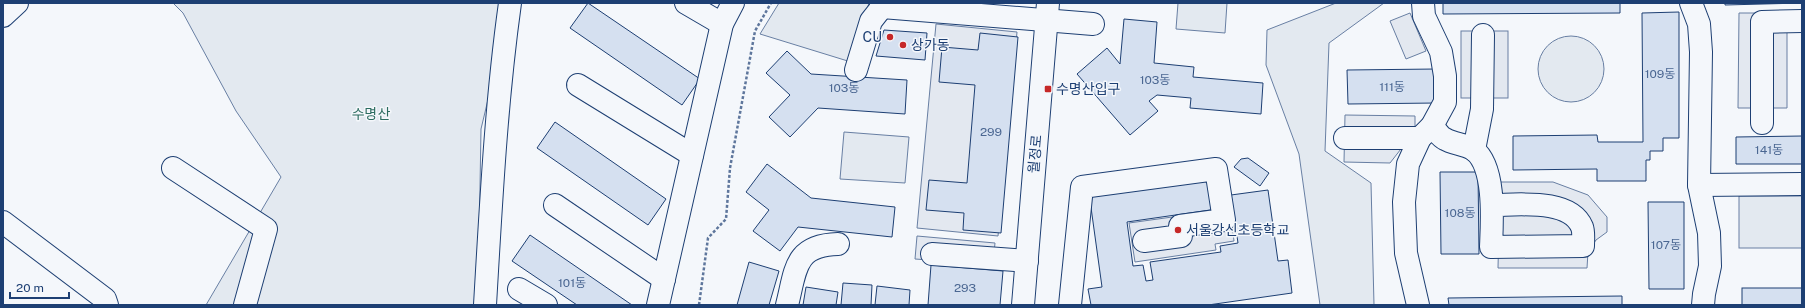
<svg xmlns="http://www.w3.org/2000/svg" width="1805" height="308" font-family="'Public Sans','Noto Sans KR',sans-serif">
<rect width="100%" height="100%" fill="#f4f7fb"/>
<g fill="#e3e9f0" stroke="#687fa3">
<path d="M173 3H511L481 129 478 305H206L281 177 236 111 183 13Z"/>
<path d="M779 3H869L851 62 760 34Z"/>
<path d="M1178 3H1227L1225 33 1176 29Z"/>
<path d="M1336 3H1384L1329 43 1325 151 1371 183 1374 305H1320L1299 154 1266 65 1267 30Z"/>
<circle cx="1571" cy="69" r="33"/>
<path d="M844 132 909 137 905 183 840 179Z"/>
<rect x="1739" y="196" width="63" height="52"/>
</g>
<g fill="#e3e8f0" stroke="#687fa3">
<path d="M1410 13 1426 51 1406 59 1390 21Z"/>
<path d="M1739 13H1787V108H1738Z"/>
<path d="M936 24 1017 32 998 236 917 228Z"/>
<rect x="1461" y="31" width="47" height="67"/>
<path d="M1345 115 1415 116V131L1390 163 1344 162Z"/>
<path d="M1500 182H1553L1588 195 1607 217V232L1596 240 1588 252 1587 268H1498Z"/>
<path d="M1230 209 1234 241 1215 244 1216 250 1135 262 1129 223Z"/>
<path d="M917 236 995 243 994 253 930 260 915 259Z"/>
</g>
<g fill="#d5e0f0" stroke="#1d3f73">
<path d="M588 3 700 79 682 105 570 28Z"/>
<path d="M1443 3H1620V13L1443 14Z"/>
<path d="M1725 3H1802L1725 5Z"/>
<path d="M1679 12V138H1663V151H1650V160H1646V181H1597V169L1513 170V136L1597 135 1598 142H1643L1642 13Z"/>
<path d="M1124 19 1157 22 1154 63 1194 67 1193 77 1263 83 1261 114 1190 108 1191 98 1157 95 1149 101 1158 111 1130 135 1077 74 1107 48 1120 64Z"/>
<path d="M884 30 927 33 925 60 876 56Z"/>
<path d="M980 33 1018 37 1001 233 963 230 964 213 926 210 929 180 967 183 975 85 939 82 942 47 978 50Z"/>
<path d="M787 51 811 74 907 80 905 114 818 108 790 137 769 117 790 95 766 73Z"/>
<path d="M1436 69V103L1348 104 1347 70Z"/>
<path d="M555 122 666 199 648 225 537 148Z"/>
<path d="M1802 136V164H1736V137Z"/>
<path d="M1248 158 1269 173 1260 186 1234 167 1241 159Z"/>
<path d="M767 164 811 198 895 207 892 237 798 227 780 251 753 231 769 210 746 192Z"/>
<path d="M1440 172H1478L1479 254H1441Z"/>
<path d="M1212 176 1217 209 1127 222 1133 266 1143 265 1146 281 1153 280 1150 262 1221 252 1220 246 1238 243 1231 195 1268 190 1278 261 1288 260 1292 293 1208 305H1091L1088 289 1102 287 1089 193Z"/>
<path d="M1648 202H1684V289H1649Z"/>
<path d="M530 235 632 305H577L512 261Z"/>
<path d="M749 262 779 271 769 305H737Z"/>
<path d="M931 265 1003 271 1000 305H928Z"/>
<path d="M843 283 872 285 871 305H841Z"/>
<path d="M877 286 910 290 909 305H875Z"/>
<path d="M806 287 838 292 836 305H803Z"/>
<rect x="1742" y="288" width="60" height="17"/>
<path d="M1622 296V305H1449L1448 298Z"/>
</g>
<g fill="none" stroke-linecap="round" stroke-linejoin="round">
<g stroke="#1d3f73" stroke-width="24">
<g id="minor">
<path d="M686 3 722 24"/>
<path d="M881 3 882 7 1093 24"/>
<path d="M1691 3 1699 24 1701 52 1699 185 1709 233 1710 266 1704 294 1703 305"/>
<path d="M3 16 17 3"/>
<path d="M856 70 871 21 882 7"/>
<path d="M578 85 692 155"/>
<path d="M1762 123V22L1802 21"/>
<path d="M1432 126C1436 130 1440 137 1445 139 1453 144 1466 144 1474 150 1496 167 1492 222 1491 247L1583 246C1583 240 1584 232 1582 227 1570 198 1518 205 1492 205"/>
<path d="M1345 138H1420"/>
<path d="M1474 150 1482 109 1483 35"/>
<path d="M173 168 266 229 245 305"/>
<path d="M1699 185 1802 184"/>
<path d="M555 205 664 279"/>
<path d="M3 222 105 299 107 305"/>
<path d="M932 254 1027 261"/>
<path d="M519 289 546 305"/>
<path d="M485 305C491 204 496 103 510 3"/>
<path d="M658 305 722 24 733 3"/>
<path d="M787 305C796 270 794 245 838 244"/>
<path d="M1023 305 1048 3"/>
<path d="M1070 305 1082 187 1216 169 1224 220 1180 226 1181 236 1144 241"/>
<path d="M1418 305 1406 253 1404 202 1408 164 1420 138 1432 126 1445 102V76L1441 52 1424 16 1423 3"/>
</g>
</g>
<path stroke="#5e769c" stroke-width="2.5" stroke-dasharray="3 2" stroke-linecap="butt" d="M699 305 708 238 726 219 730 168 755 31 771 3"/>
<use href="#minor" stroke="#f4f7fb" stroke-width="22"/>
</g>
<g fill="#c62828" stroke="#f4f7fb" stroke-width="1.5">
<circle cx="890" cy="37" r="4"/>
<circle cx="903" cy="45" r="4"/>
<rect x="1044" y="85" width="8" height="8" rx="2"/>
<circle cx="1178" cy="230" r="4"/>
</g>
<g text-anchor="middle" dominant-baseline="central" stroke-width="3" stroke-linejoin="round" paint-order="stroke">
<g font-size="12" fill="#4b6792">
<text x="1660" y="74">109동</text>
<text x="1155" y="80">103동</text>
<text x="1392" y="87">111동</text>
<text x="844" y="88">103동</text>
<text x="991" y="132">299</text>
<text x="1769" y="150">141동</text>
<text x="1460" y="213">108동</text>
<text x="1666" y="245">107동</text>
<text x="572" y="283">101동</text>
<text x="965" y="288">293</text>
</g>
<g font-size="14" fill="#1d3f73" stroke="#f4f7fb" text-anchor="start">
<text x="882" y="37" text-anchor="end">CU</text>
<text x="911" y="45">상가동</text>
<text x="1056" y="89">수명산입구</text>
<text x="1186" y="230">서울강신초등학교</text>
</g>
<g font-size="14" fill="#2c6c60" stroke="#f4f7fb">
<text x="371" y="114">수명산</text>
</g>
<g font-size="14" fill="#1d3f73" stroke="#f4f7fb">
<text transform="translate(1035 154) rotate(-85)">월정로</text>
</g>
</g>
<rect width="1805" height="308" fill="none" stroke="#1d3f73" stroke-width="8"/>
<path d="M10 292v6h59v-6" fill="none" stroke="#1d3f73" stroke-width="2"/>
<text x="16" y="292" font-size="12" fill="#1d3f73" stroke="#f4f7fb" stroke-width="3" paint-order="stroke">20 m</text>
</svg>
